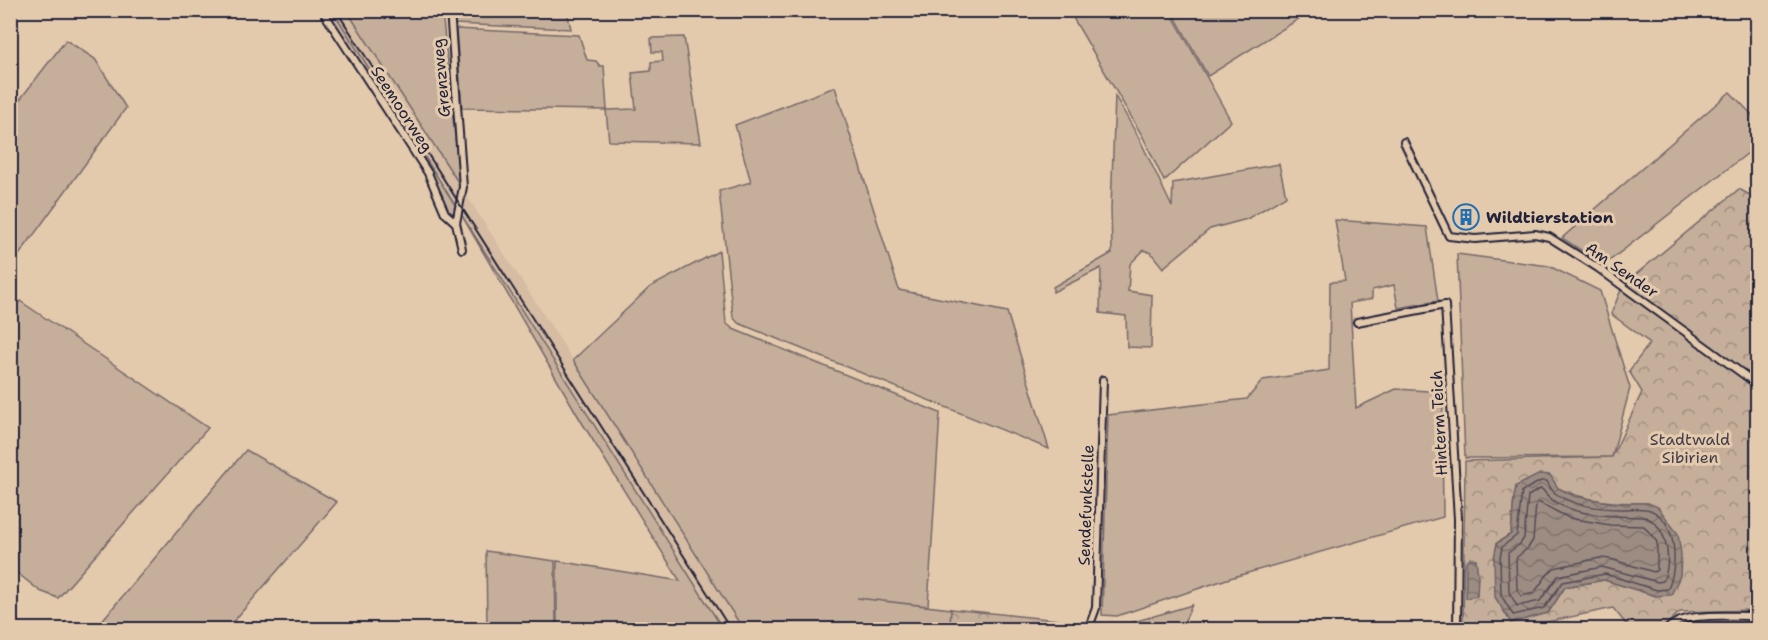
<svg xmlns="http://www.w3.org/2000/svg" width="1768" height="640" font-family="'Shantell Sans',sans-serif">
<defs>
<pattern id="forest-crowns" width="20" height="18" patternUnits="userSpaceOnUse" patternTransform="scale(1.5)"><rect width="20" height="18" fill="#c5af9a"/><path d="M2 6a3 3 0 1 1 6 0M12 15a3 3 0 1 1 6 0" fill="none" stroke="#a08e7f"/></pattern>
<pattern id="water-waves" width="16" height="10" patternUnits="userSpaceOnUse" patternTransform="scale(1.5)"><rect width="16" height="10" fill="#9d8c82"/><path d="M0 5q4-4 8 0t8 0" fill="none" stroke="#80726c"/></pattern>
</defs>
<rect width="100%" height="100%" fill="#e4caac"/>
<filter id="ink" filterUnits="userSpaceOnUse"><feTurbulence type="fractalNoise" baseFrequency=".0167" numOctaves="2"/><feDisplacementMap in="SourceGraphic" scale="12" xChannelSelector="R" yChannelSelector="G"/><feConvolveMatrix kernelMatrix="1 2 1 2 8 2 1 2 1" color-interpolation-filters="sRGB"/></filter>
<g filter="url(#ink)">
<path fill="#d5bca3" d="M333 11H347L573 360 743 629H723Z"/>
<g fill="#c5af9a" stroke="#74686a" stroke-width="1.5">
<path d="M1302 10 1305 15 1208 76 1172 11Z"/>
<path d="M325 11H333L455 205 453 215 450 216 429 171Z"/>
<path d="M347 11H442L460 185Z"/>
<path d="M452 11H567L571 29 453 24Z"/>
<path d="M1069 11H1170L1231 121 1164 181 1143 137Z"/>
<path d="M456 29 579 35 587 60 596 61 600 66H604L607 110 636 109 632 73 651 71V62L663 61 662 52H652L651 38 684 37 701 143 609 141 606 110 462 108Z"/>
<path d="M66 40 95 59 126 108 11 266V111Z"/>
<path d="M835 87 899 290 1007 312 1049 449 738 323 733 317 719 191 751 182 735 125Z"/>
<path d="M1730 92 1757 120V146L1604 265 1562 238Z"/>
<path d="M1115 96 1140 140 1172 207 1173 183 1279 164 1286 196 1247 219 1210 229 1163 268 1151 253 1144 250 1130 264 1128 291 1152 295 1151 348 1127 347 1126 316 1100 313 1101 268 1053 292V287L1112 253 1111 208Z"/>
<path d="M461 214 723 629H557V561L680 581 581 421Z"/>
<path d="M1335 220 1427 227 1438 301 1398 308 1394 285 1372 290V299L1350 303 1356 408 1396 389 1445 392 1442 417 1443 517 1230 578 1117 616 1102 615 1108 415 1247 399 1263 380 1329 370 1330 282 1345 281Z"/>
<path d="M719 251 726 323 733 329 940 413 928 606 857 598 951 609 950 629H743L573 360 650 287Z"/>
<path d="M1457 254 1549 266 1600 291 1630 388 1612 457 1465 458Z"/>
<path d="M20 301 208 428 58 598 40 591 11 568 10 312Z"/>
<path d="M246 450 337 502 227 629H107L100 623Z"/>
<path d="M486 551 555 561 556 629H487Z"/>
<path d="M1192 605 1181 629H1092L1094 624 1113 628Z"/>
<path d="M1757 622V629H1676L1689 624Z"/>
</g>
<g fill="url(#forest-crowns)" stroke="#74686a" stroke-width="1.5" fill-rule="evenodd">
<path d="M1739 189 1757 199V610L1680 612 1661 629H1630L1613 608 1537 624V629L1463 630 1465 461 1612 457 1642 392 1629 371 1650 343 1611 314 1623 285ZM1558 488C1586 502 1617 503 1648 503L1656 596 1604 580 1565 587 1548 613 1497 543 1511 534 1514 497Z"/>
<path d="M951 609 1087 623 1084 629H950Z"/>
</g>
<g fill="url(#water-waves)" stroke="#6c6266" stroke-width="1.5">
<path d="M1540 474 1550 475 1558 488 1574 496 1613 503H1648L1658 507 1678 534 1681 554 1680 576 1671 595 1656 596 1604 580 1565 587 1548 613 1511 623 1495 597 1494 558 1497 543 1511 534 1514 497 1516 486Z"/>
<path d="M1470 558 1476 559 1478 576 1477 596 1466 598V562Z"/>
</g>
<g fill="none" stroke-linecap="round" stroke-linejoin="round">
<g stroke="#534c57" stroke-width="1.5">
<path d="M1541 481H1547C1549 485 1551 490 1555 493 1571 506 1602 509 1622 509 1631 509 1642 507 1650 510 1678 521 1678 566 1668 589L1657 590 1605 574 1563 582 1544 608 1513 615 1501 595 1500 558 1502 547 1517 535 1522 491Z"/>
<path d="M1540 489 1543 490C1561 518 1615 516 1645 517 1668 526 1672 561 1663 581L1658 582 1602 567 1558 576 1540 601 1517 606 1509 592 1508 553 1520 544 1524 538 1528 496Z"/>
<path d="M1538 502 1569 518 1610 525 1644 526 1657 542V570L1654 572 1610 559 1600 558 1554 568 1547 575 1534 593 1521 596 1517 589 1516 560 1517 557 1528 548 1533 540 1536 504Z"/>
</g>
<g stroke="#22223b" stroke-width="10">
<g id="minor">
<path d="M322 10 428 173 445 213 456 223"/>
<path d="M450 10 463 187 456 223 462 249"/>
<path d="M1404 142 1449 236 1475 239 1535 234 1549 237 1598 268 1758 385"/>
<path d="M1357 322 1445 305 1458 519 1457 630"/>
<path d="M1088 630 1096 608 1103 380"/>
<path d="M1667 630C1683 610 1734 617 1758 616"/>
</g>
</g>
<use href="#minor" stroke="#e4caac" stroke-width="6"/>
<path stroke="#22223b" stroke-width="2" d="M336 10 731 630"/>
</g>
</g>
<defs>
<g id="building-ring" transform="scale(1.35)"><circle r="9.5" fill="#e4caac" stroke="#1f6fb2" stroke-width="1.5"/><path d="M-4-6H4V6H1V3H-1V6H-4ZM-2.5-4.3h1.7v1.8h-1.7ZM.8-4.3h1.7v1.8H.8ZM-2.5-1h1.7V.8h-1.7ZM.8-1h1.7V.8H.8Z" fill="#1f6fb2"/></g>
</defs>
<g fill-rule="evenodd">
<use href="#building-ring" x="1466" y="217"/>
</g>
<g text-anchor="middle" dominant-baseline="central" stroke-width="6" stroke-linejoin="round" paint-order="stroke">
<g font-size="16" fill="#22223b" stroke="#e4caac">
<text transform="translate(441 78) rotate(-95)">Grenzweg</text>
<text transform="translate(402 109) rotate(57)">Seemoorweg</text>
<text transform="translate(1622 270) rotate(35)">Am Sender</text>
<text transform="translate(1439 423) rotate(-93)">Hinterm Teich</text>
<text transform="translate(1086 505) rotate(-88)">Sendefunkstelle</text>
</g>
<g font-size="16" font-weight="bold" fill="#22223b" stroke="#e4caac" text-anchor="start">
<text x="1486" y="217">Wildtierstation</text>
</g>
<g font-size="16" fill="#433e4e" stroke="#e4caac">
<text x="1690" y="439">Stadtwald<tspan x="1690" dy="18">Sibirien</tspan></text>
</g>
</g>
<rect width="1768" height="640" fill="none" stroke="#e4caac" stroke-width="36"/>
<rect x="18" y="18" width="1732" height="604" fill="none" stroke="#22223b" stroke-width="2" filter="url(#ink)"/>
</svg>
